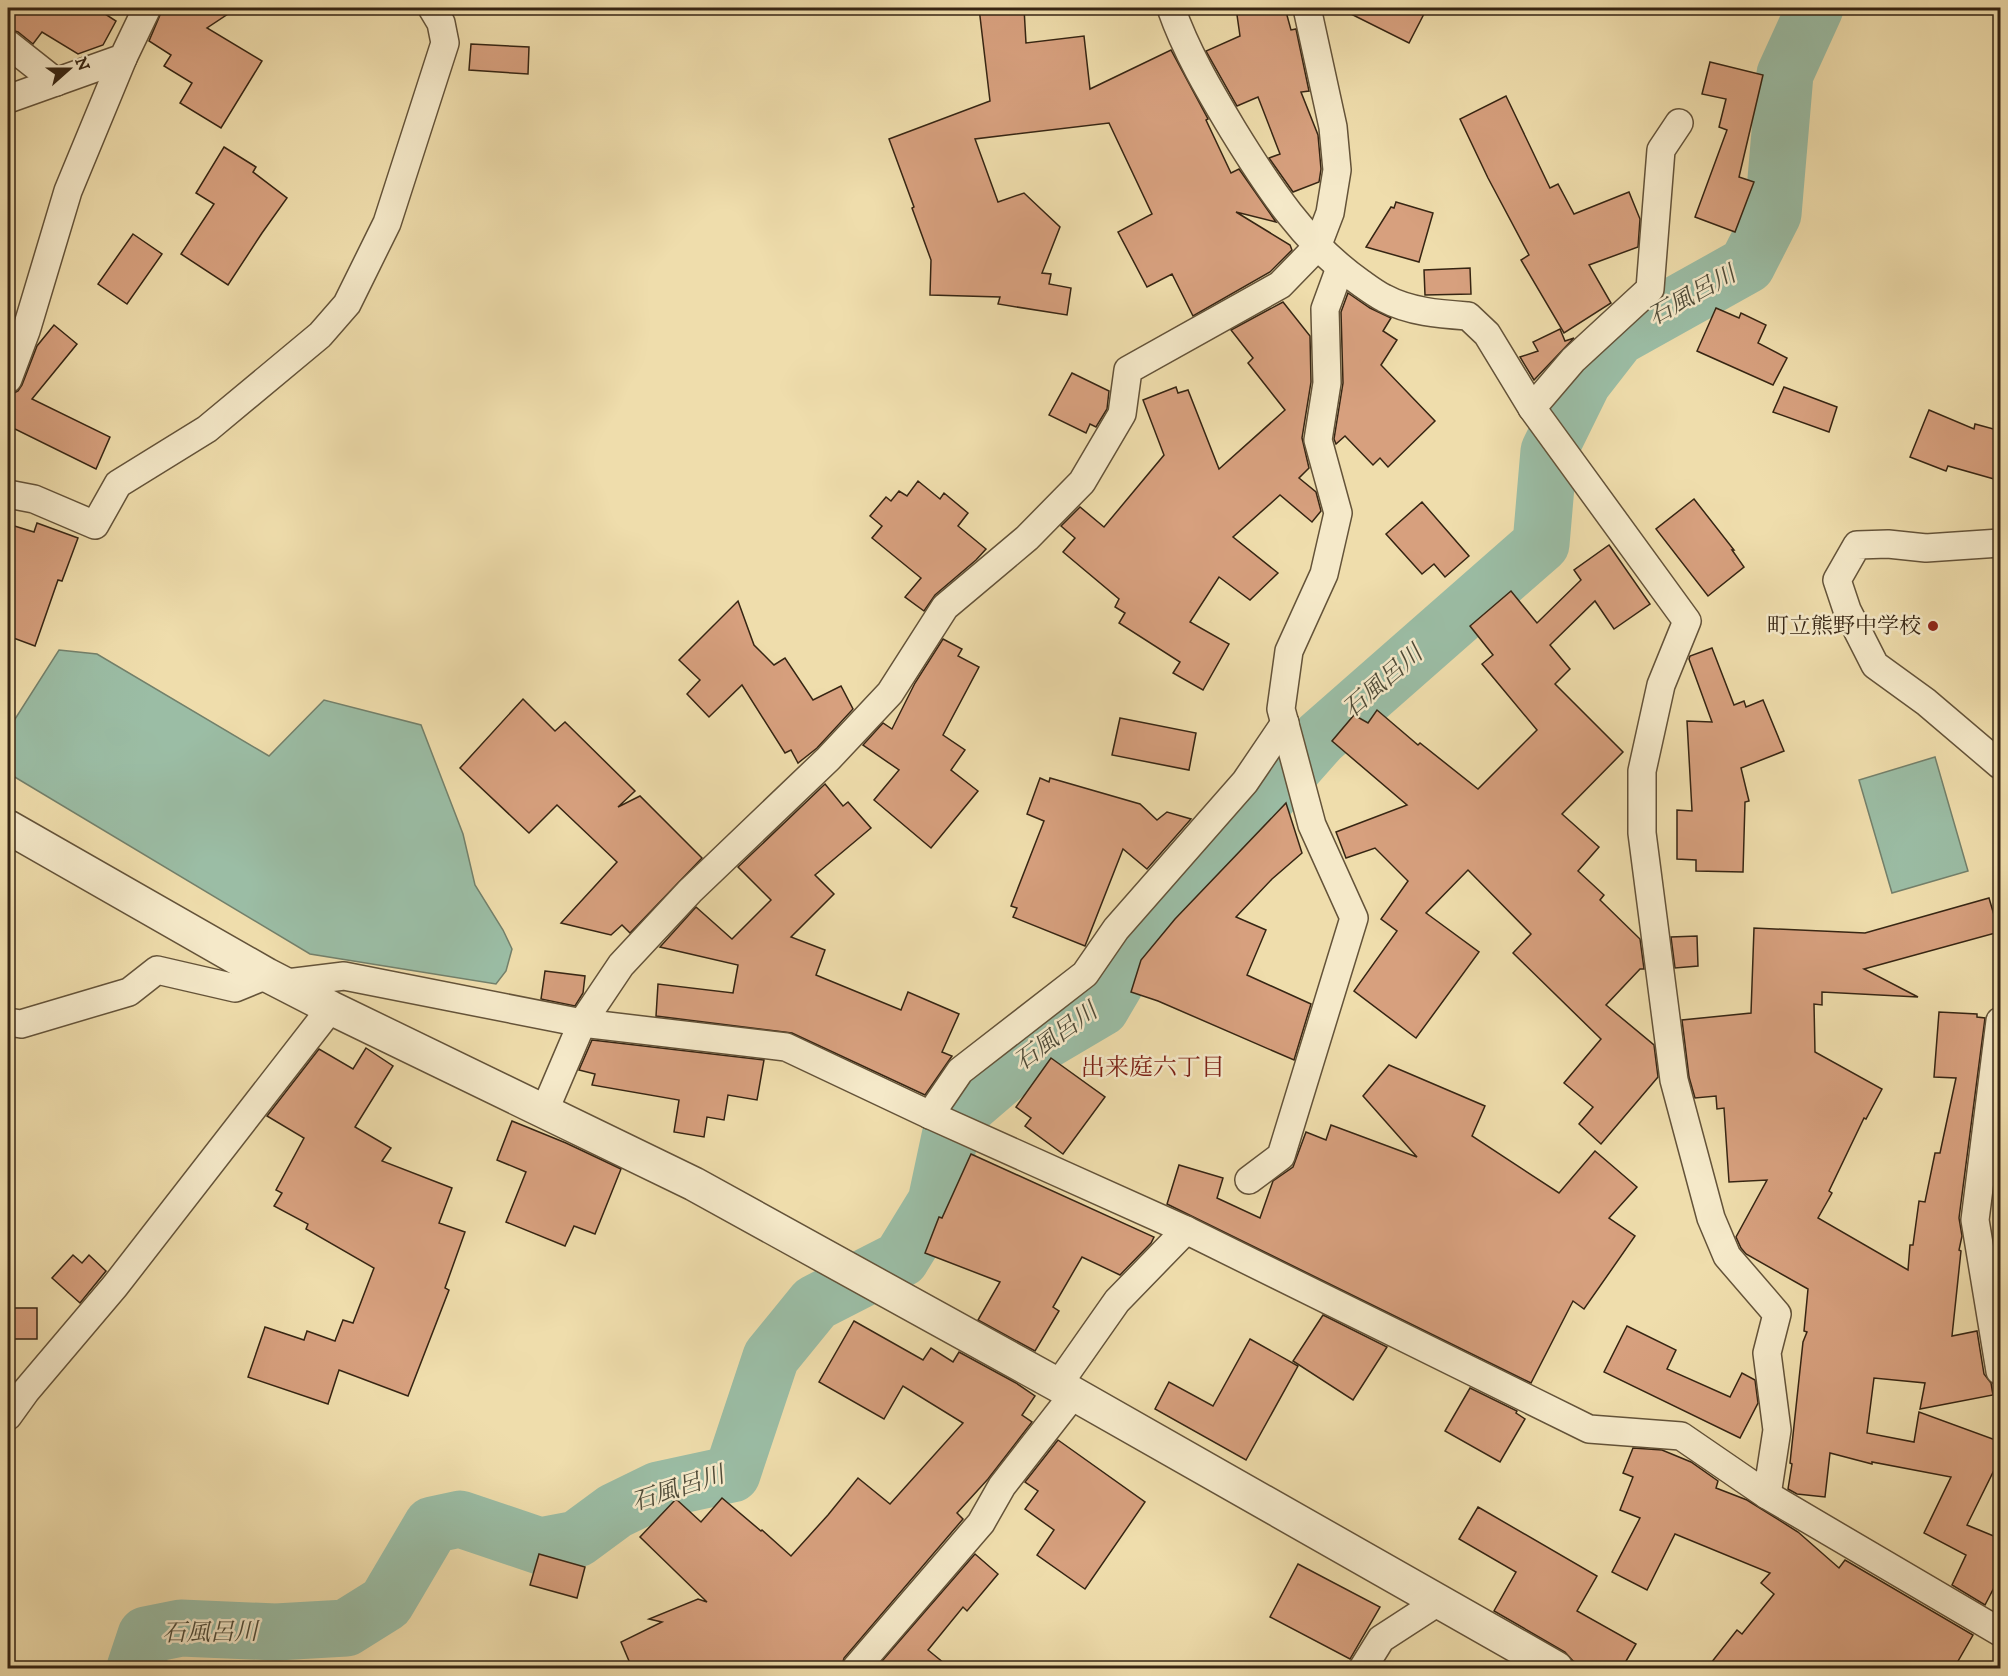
<svg xmlns="http://www.w3.org/2000/svg" width="2008" height="1676" font-family="'IM FELL DW Pica','Noto Serif JP',serif">
<rect width="100%" height="100%" fill="#efddac"/>
<filter id="stains"><feTurbulence type="fractalNoise" baseFrequency=".00333" numOctaves="4"/><feColorMatrix values="0 0 0 0 .2 0 0 0 0 .09 0 0 0 0 .02 0 0 0 .5 -.17"/></filter>
<radialGradient id="worn" r=".72"><stop offset=".6" stop-color="#630" stop-opacity="0"/><stop offset="1" stop-color="#630" stop-opacity=".3"/></radialGradient>
<g fill="#9bbda5" stroke="#73806b" stroke-width="1.5">
<path d="M59 650 97 654 269 756 324 700 421 725 463 834 475 885 503 930 512 949 506 971 496 984 310 954 8 773V730Z"/>
<path d="M1935 757 1968 871 1892 893 1859 780Z"/>
</g>
<g fill="none" stroke-linecap="round" stroke-linejoin="round">
<path stroke="#9bbda5" stroke-width="57" d="M135 1668 146 1635 181 1628 276 1632 346 1628 386 1603 432 1525 460 1519 540 1546 577 1539 615 1511 658 1490 732 1474 771 1357 815 1303 901 1259 936 1202 954 1118 1040 1044 1101 1008 1141 940 1320 738 1541 544 1549 451 1583 382 1618 337 1747 265 1773 214 1785 74 1815 8"/>
</g>
<g fill="#d7a07e" stroke="#362513" stroke-width="1.5">
<path d="M8 8H96L116 21 103 45 78 54 42 32 33 44 18 32 8 29Z"/>
<path d="M163 8H237L207 28 262 61 221 128 180 103 192 83 164 66 171 55 149 41Z"/>
<path d="M979 8H1024L1026 43 1084 36 1090 89 1171 50 1208 119 1206 120 1231 173 1239 169 1276 222 1236 212 1290 245 1292 250 1270 272 1193 316 1172 274 1147 287 1118 232 1152 214 1109 123 975 139 998 202 1024 193 1060 227 1042 273 1051 274 1049 284 1071 288 1067 315 998 304 1000 297 930 295 931 260 912 208 914 207 889 139 990 101Z"/>
<path d="M1236 8H1285L1291 30 1296 29 1309 91 1301 92 1318 135 1321 169 1319 182 1293 192 1269 158 1280 154 1258 97 1237 106 1206 51 1240 36Z"/>
<path d="M1339 8H1427L1409 43Z"/>
<path d="M471 44 529 47 528 74 469 70Z"/>
<path d="M1710 62 1763 75 1739 177 1754 182 1735 232 1695 217 1727 130 1719 127 1726 99 1702 94Z"/>
<path d="M1506 96 1550 188 1558 184 1574 214 1629 192 1640 219 1638 247 1589 265 1611 303 1564 333 1521 260 1529 255 1488 178 1460 119Z"/>
<path d="M224 147 256 167 253 172 287 198 262 233 228 285 181 254 214 204 196 193Z"/>
<path d="M1396 202 1433 213 1419 262 1366 247 1391 207 1394 208Z"/>
<path d="M133 234 162 254 127 304 98 284Z"/>
<path d="M1470 268 1471 294 1425 295 1424 270Z"/>
<path d="M1348 293 1370 308 1391 318 1383 331 1397 340 1381 365 1435 421 1388 467 1380 458 1373 465 1345 436 1336 444 1334 439 1343 383 1341 312Z"/>
<path d="M1283 302 1310 336 1311 382 1302 438 1309 468 1299 478 1316 492 1321 511 1312 522 1280 495 1233 537 1278 573 1250 600 1219 577 1190 622 1229 644 1203 690 1173 673 1180 662 1119 623 1125 613 1115 607 1119 599 1063 552 1075 538 1061 526 1080 507 1104 527 1164 455 1143 400 1176 387 1178 393 1188 390 1219 469 1285 410 1248 363 1253 358 1231 330Z"/>
<path d="M1716 308 1739 318 1741 313 1766 325 1758 343 1787 358 1773 385 1697 351Z"/>
<path d="M54 325 77 344 32 399 110 437 96 469 9 426 8 428V403L12 394 18 391 22 385 37 346Z"/>
<path d="M1560 329 1565 341 1574 338 1534 380 1520 357 1538 351 1533 342Z"/>
<path d="M1072 373 1109 391 1107 409 1096 427 1090 424 1086 433 1049 415Z"/>
<path d="M1784 387 1837 407 1829 432 1773 412Z"/>
<path d="M1929 410 1974 429 1975 424 2001 431V481L1948 466 1946 471 1910 457Z"/>
<path d="M918 481 940 499 944 493 968 513 958 526 986 549 976 560 935 595 924 611 905 597 921 578 872 538 882 526 870 516 886 497 891 501 899 491 907 496Z"/>
<path d="M1694 499 1734 550H1732L1744 567 1708 596 1656 529Z"/>
<path d="M1422 502 1469 556 1445 577 1434 564 1422 574 1386 534Z"/>
<path d="M37 523 78 538 62 581 58 580 35 646 8 636V524L34 532Z"/>
<path d="M1609 545 1650 604 1614 629 1595 601 1550 645 1570 669 1555 684 1623 752 1562 814 1599 847 1578 871 1604 895 1600 900 1640 939 1644 969H1640L1606 1005 1654 1045 1658 1077 1601 1144 1579 1124 1593 1107 1564 1083 1601 1039 1513 953 1531 934 1468 870 1426 913 1479 952 1416 1038 1354 991 1397 931 1381 919 1408 881 1375 848 1346 858 1336 832 1407 805 1332 741 1354 715 1368 723 1377 710 1418 745 1420 743 1478 789 1537 730 1482 664 1493 655 1470 626 1511 591 1537 623 1581 580 1574 570Z"/>
<path d="M738 601 754 645 774 665 785 658 813 700 841 686 853 709 817 748 798 763 791 750 785 753 742 685 709 717 687 694 700 680 679 660Z"/>
<path d="M943 639 962 649 958 656 979 667 943 735 965 750 951 770 978 791 931 848 874 800 899 770 863 745 883 723 892 729 915 683Z"/>
<path d="M1712 648 1734 705 1744 701 1746 707 1763 700 1784 751 1741 768 1749 801 1745 802 1743 872 1696 871V860L1677 859V810L1692 811 1687 721 1712 722 1689 659 1690 656Z"/>
<path d="M523 699 555 731 565 722 635 791 618 807 640 796 702 858 630 933 622 925 611 935 561 923 617 862 557 805 529 833 460 768Z"/>
<path d="M1120 718 1196 733 1189 770 1112 755Z"/>
<path d="M1040 778 1049 782 1050 778 1140 804 1157 820 1167 812 1191 819 1147 869 1123 849 1085 946 1013 917 1017 908 1011 906 1044 821 1027 814Z"/>
<path d="M825 784 843 806 848 802 871 828 815 875 834 894 791 937 825 950 816 975 901 1010 908 992 959 1014 942 1052 952 1056 925 1095 792 1033 656 1016 658 984 733 993 738 965 660 947 696 907 732 939 771 900 738 867Z"/>
<path d="M1286 803 1302 853 1272 879 1236 917 1266 930 1247 975 1311 1004 1294 1060 1158 1001 1131 992 1141 960 1175 919Z"/>
<path d="M1989 898 1999 932 1864 969 1918 997 1822 992V1005L1814 1004 1815 1052 1882 1089 1866 1119 1864 1118 1829 1191 1832 1193 1818 1218 1908 1270 1910 1245H1913L1919 1201 1925 1202 1935 1153H1940L1956 1078 1934 1077 1939 1012 1977 1014V1017L1985 1018 1959 1218 1962 1236 1959 1250 1961 1251 1952 1336 1977 1331 1984 1374 1991 1383 1993 1395 1920 1409 1925 1383 1874 1378 1867 1433 1914 1442 1919 1412 2001 1442V1456L1967 1525 2001 1539V1574L1985 1605 1952 1585 1966 1555 1924 1533 1951 1477 1872 1462V1464L1830 1453 1825 1497 1797 1494 1788 1489 1792 1464 1790 1463 1803 1342 1807 1332 1804 1331 1808 1289 1746 1254 1741 1248 1736 1237 1767 1180 1729 1182 1724 1108 1717 1109 1716 1096 1695 1098 1689 1077 1682 1020 1751 1013 1754 928 1865 933Z"/>
<path d="M1697 936 1698 966 1675 968 1671 937Z"/>
<path d="M545 971 585 976 583 993 575 1006 541 999Z"/>
<path d="M592 1040 764 1060 757 1100 728 1095 724 1120 707 1117 704 1137 674 1132 679 1100 592 1085 595 1074 579 1070Z"/>
<path d="M366 1048 393 1066 355 1127 391 1148 382 1161 452 1188 439 1223 465 1232 445 1288 449 1290 408 1396 339 1370 328 1404 248 1377 265 1327 304 1340 307 1331 335 1341 343 1320 353 1323 374 1268 306 1229 308 1224 274 1206 282 1193 276 1190 304 1138 267 1116 319 1049 353 1069Z"/>
<path d="M1051 1058 1105 1097 1063 1154 1025 1126 1031 1118 1016 1107Z"/>
<path d="M1389 1065 1485 1106 1472 1136 1559 1193 1595 1151 1637 1187 1609 1218 1635 1236 1584 1309 1573 1301 1531 1383 1167 1204 1179 1165 1223 1178 1217 1198 1260 1218 1273 1181 1293 1167 1306 1132 1326 1140 1331 1125 1417 1157 1363 1096Z"/>
<path d="M512 1121 566 1143 621 1169 595 1234 574 1226 565 1246 506 1222 526 1172 497 1160Z"/>
<path d="M971 1154 1154 1237 1151 1243 1120 1275 1082 1257 1053 1307 1059 1311 1035 1351 978 1320 1000 1282 925 1253 939 1217 942 1218Z"/>
<path d="M73 1255 82 1263 89 1255 106 1271 80 1303 52 1278Z"/>
<rect x="8" y="1308" width="29" height="31"/>
<path d="M1323 1315 1387 1347 1353 1400 1293 1361Z"/>
<path d="M854 1321 923 1360 931 1348 953 1362 959 1352 1016 1383 1035 1396 1022 1415 1032 1422 988 1479 957 1513 963 1519 844 1658 841 1668H632L621 1642 662 1622 649 1619 698 1599 707 1602 640 1537 676 1499 701 1522 722 1498 761 1531 762 1530 791 1556 828 1515 858 1478 890 1504 963 1423 903 1386 884 1419 819 1382Z"/>
<path d="M1627 1326 1676 1350 1667 1369 1730 1397 1742 1373 1755 1380 1758 1403 1740 1438 1604 1372Z"/>
<path d="M1250 1339 1298 1366 1246 1460 1155 1409 1169 1382 1213 1406Z"/>
<path d="M1470 1388 1517 1411 1516 1413 1525 1419 1500 1462 1445 1431Z"/>
<path d="M1058 1440 1145 1502 1085 1589 1037 1555 1054 1530 1025 1509 1038 1491 1025 1482Z"/>
<path d="M1633 1448 1662 1450 1691 1462 1718 1481 1716 1488 1747 1500 1798 1532 1839 1568 1845 1560 1973 1635 1954 1668H1707L1737 1630 1742 1634 1774 1594 1761 1583 1770 1573 1675 1534 1647 1590 1612 1572 1640 1518 1620 1510 1633 1477 1623 1473Z"/>
<path d="M1478 1507 1597 1576 1577 1611 1636 1644 1622 1668H1586L1573 1661 1565 1652 1494 1611 1516 1572 1459 1539Z"/>
<path d="M539 1554 585 1567 577 1598 530 1585Z"/>
<path d="M975 1554 998 1574 967 1611 963 1607 928 1650 950 1668H876Z"/>
<path d="M1298 1564 1380 1607 1350 1659 1270 1617Z"/>
</g>
<g fill="none" stroke-linecap="round" stroke-linejoin="round">
<g stroke="#645339" stroke-width="30">
<g id="minor">
<path d="M1171 8C1186 51 1209 90 1233 130 1268 187 1305 244 1361 283 1368 288 1376 294 1384 298 1410 312 1440 314 1468 316L1487 334 1532 408 1687 621 1661 685 1642 771V833L1674 1080 1711 1218 1727 1256 1777 1314 1767 1353 1777 1430 1767 1495"/>
<path d="M8 44 56 82"/>
<path d="M8 99 123 58 147 8"/>
<path d="M8 379 26 331 68 191 123 58"/>
<path d="M1532 408 1573 360 1650 289 1661 150 1679 123"/>
<path d="M8 494 34 499 95 525 118 484 207 429 320 335 347 304 387 223 445 43 441 23 432 8"/>
<path d="M2000 543 1926 548 1888 544 1857 545 1837 580 1847 610 1875 665 1926 702 2000 765"/>
<path d="M287 983 344 976 582 1023 786 1047 930 1115 1186 1230 1589 1429 1681 1436 1767 1495 2000 1632"/>
<path d="M2000 1021 1975 1220 2000 1371"/>
<path d="M8 1022 21 1024 129 992 157 970 235 988 267 975"/>
<path d="M544 1112 582 1023 621 965 690 891 828 759 890 693 945 607 1027 538 1082 482 1122 414 1128 370 1280 285 1317 247 1330 213 1337 170 1333 127 1307 8"/>
<path d="M930 1115 960 1071 1085 974 1116 929 1245 782 1285 723"/>
<path d="M1249 1180 1281 1156 1354 918 1312 825 1281 709 1289 651 1324 574 1338 513 1318 440 1327 383 1325 309 1340 268"/>
<path d="M1058 1385 1117 1301 1186 1230"/>
<path d="M8 1416 26 1391 115 1286 331 1008"/>
<path d="M856 1668 981 1523 1002 1486 1073 1395"/>
<path d="M1363 1668 1381 1639 1438 1602"/>
</g>
</g>
<g stroke="#645339" stroke-width="36">
<path id="tertiary" d="M8 827 267 975 331 1008 694 1184 1058 1385 1556 1668"/>
</g>
<use href="#minor" stroke="#f5e9c9" stroke-width="27"/>
<use href="#tertiary" stroke="#f5e9c9" stroke-width="33"/>
</g>
<circle fill="#8f2418" stroke="#f5e9c9" stroke-width="2" cx="1933" cy="626" r="6"/>
<g text-anchor="middle" dominant-baseline="central" stroke-width="5" stroke-linejoin="round" paint-order="stroke">
<g font-size="22" fill="#362513" stroke="#f5e9c9" text-anchor="end">
<text x="1921" y="626">町立熊野中学校</text>
</g>
<g font-size="24" font-style="italic" fill="#4f4b38" stroke="#f5e9c9">
<text transform="translate(1692 296) rotate(-29)">石風呂川</text>
<text transform="translate(1383 682) rotate(-41)">石風呂川</text>
<text transform="translate(1056 1037) rotate(-36)">石風呂川</text>
<text transform="translate(678 1489) rotate(-18)">石風呂川</text>
<text transform="translate(210 1633) rotate(-1)">石風呂川</text>
</g>
<g font-size="24" fill="#7a1f14" stroke="#f5e9c9">
<text x="1153" y="1068">出来庭六丁目</text>
</g>
</g>
<rect width="2008" height="1676" fill="none" stroke="#efddac" stroke-width="30"/>
<rect x="9" y="9" width="1990" height="1658" fill="none" stroke="#362513" stroke-width="3"/>
<rect x="15" y="15" width="1978" height="1646" fill="none" stroke="#362513" stroke-width="1.5"/>
<g transform="translate(69 69) rotate(69)" stroke="#f5e9c9" stroke-width="4.5" paint-order="stroke">
<path d="M0-4.5L10 22L0 15L-10 22Z" fill="#362513"/>
<text y="-9" font-size="16" font-weight="bold" text-anchor="middle" fill="#362513">N</text>
</g>
<rect width="100%" height="100%" filter="url(#stains)"/>
<rect width="100%" height="100%" fill="url(#worn)"/>
</svg>
